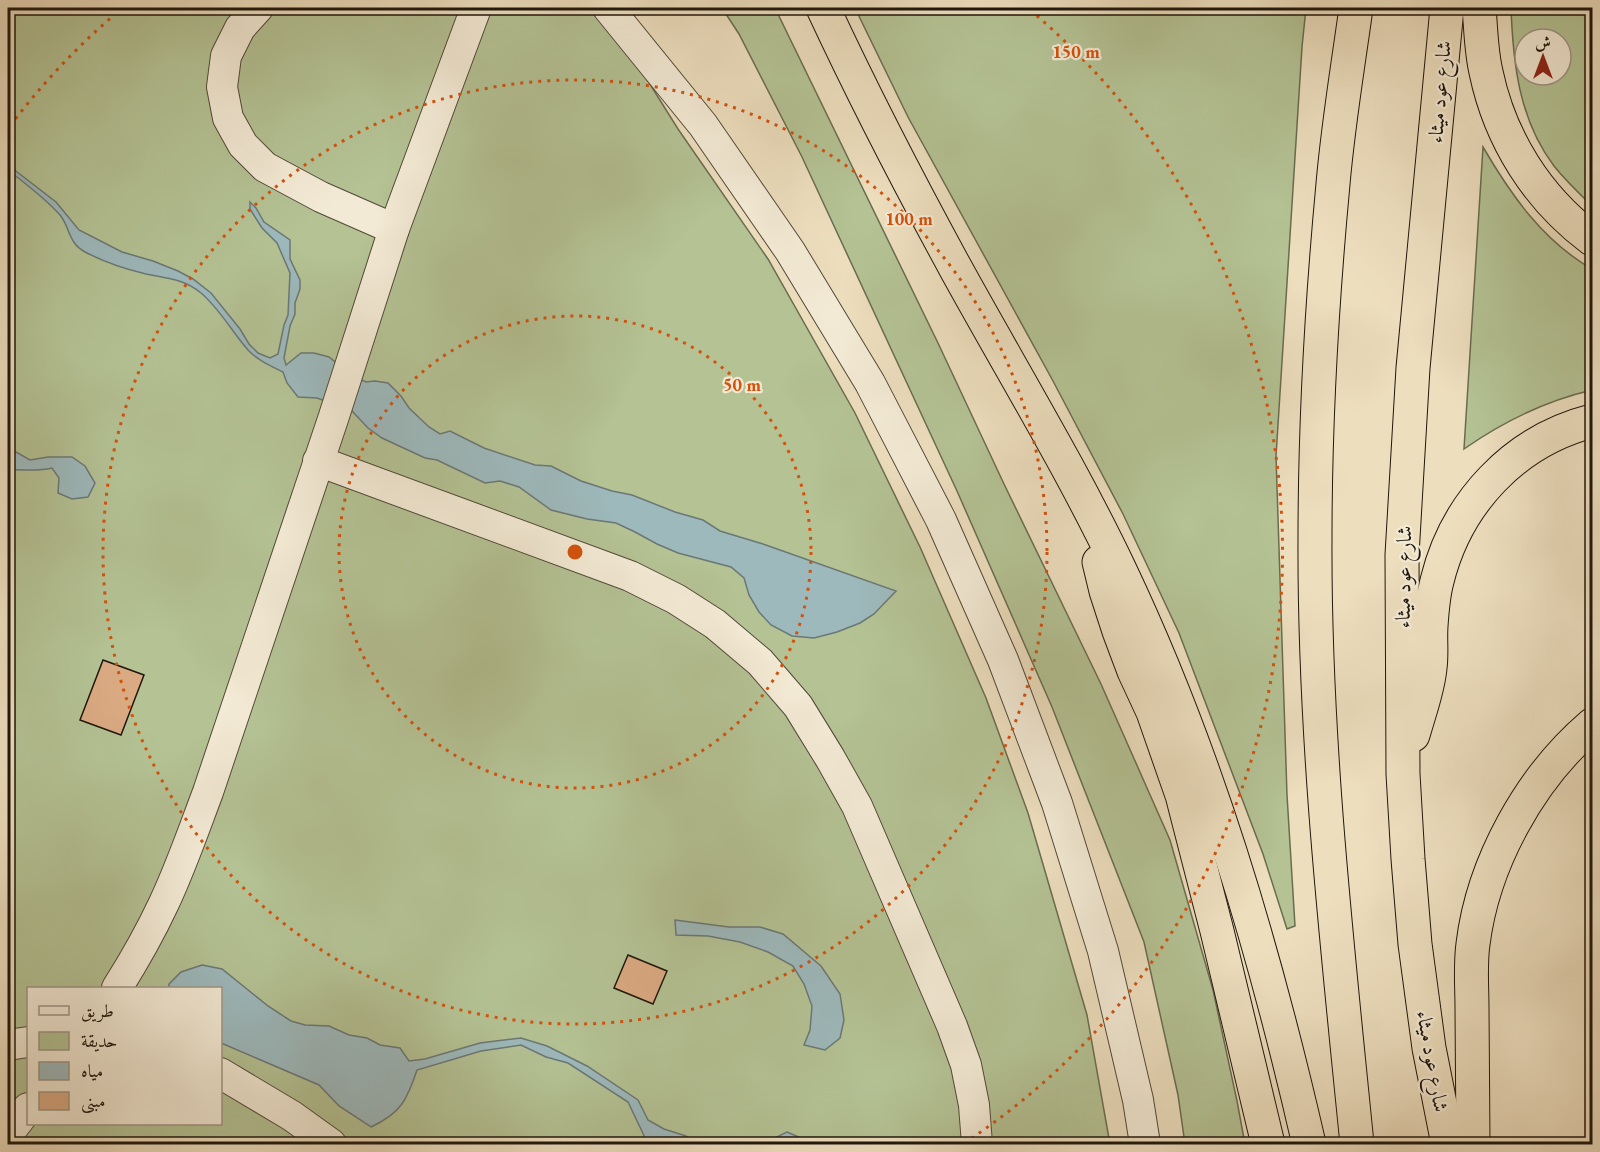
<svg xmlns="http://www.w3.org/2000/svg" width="1600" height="1152" font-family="'EB Garamond',Amiri,serif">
<rect width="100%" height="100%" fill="#eddebe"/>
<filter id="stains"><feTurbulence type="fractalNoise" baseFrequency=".00333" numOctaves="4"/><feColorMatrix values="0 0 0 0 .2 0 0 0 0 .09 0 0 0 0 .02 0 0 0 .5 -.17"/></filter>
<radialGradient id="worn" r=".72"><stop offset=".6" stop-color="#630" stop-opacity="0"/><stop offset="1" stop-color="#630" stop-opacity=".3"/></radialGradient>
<g fill="#b4c294" stroke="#6a6c50" stroke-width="1.5" fill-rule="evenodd">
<path d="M8 8H594L628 49 678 129 768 259 855 413 920 547 986 698 1028 813 1087 1015 1110 1144H8ZM28 988H220V1124H28Z"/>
<path d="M722 8H775L938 343 1004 484 1101 684 1170 840 1213 990 1237 1101 1245 1144H1185L1178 1095 1144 942 1052 707 957 491 802 157 739 34Z"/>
<path d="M855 8H1306L1302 47 1276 456 1287 795 1295 926 1287 929 1263 854 1179 633 1123 514 1053 381 908 117Z"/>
<path d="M1511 8H1592V206C1579 193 1565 180 1554 166 1519 120 1513 63 1511 8ZM1525 39H1561V75H1525Z"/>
<path d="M1483 147C1511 195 1543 241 1592 269V390C1545 401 1504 421 1464 449Z"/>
</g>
<g fill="#9db9bc" stroke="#6b7876" stroke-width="1.5">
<path d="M8 165 56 202 79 230 122 252 153 261 178 271 193 279 211 293 240 329 249 344 258 353 270 358 278 354 284 325 288 315 290 273 277 243 262 228 250 209V202L256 208 264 222 290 240V259L300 280V289L295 303V314L290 326 284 358 286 365 301 353H314L329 357 351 375 366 382 375 381 388 383 401 396 409 408 429 427 440 434 450 431 484 448 535 465 551 466 581 481 612 491 632 495 675 512 703 520 720 531 763 544 896 591 874 614 860 623 837 632 814 638 792 636 771 625 759 612 749 595 744 578 731 567 678 553 657 544 635 532 616 523 587 519 551 510 519 487 500 481 485 483 437 460 425 458 382 438 368 428 352 411 317 398 298 397 287 383 283 372C271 366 257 360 248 350 232 332 220 309 201 293 184 279 167 278 146 274 125 269 104 262 85 252 68 243 70 227 60 215 45 198 26 184 8 170Z"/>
<path d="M8 450 16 452 30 460 48 457H72L85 466 95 483 88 497 72 499 58 493 59 478 52 468C36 472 24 469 8 470Z"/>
<path d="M675 920 729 927H760L783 934 821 966 840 994 844 1020 840 1038 825 1050 804 1045 810 1030 812 1006 804 984 793 966 768 952 740 942 708 936 676 935Z"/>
<path d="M202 965 222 969 268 1006 291 1021 305 1025 329 1026 349 1035 367 1038 380 1045 400 1048 409 1061 425 1059 480 1043 521 1038 547 1046 587 1066 638 1100 648 1120 664 1129 686 1136 697 1144H648L628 1102 568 1063 546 1057 521 1045 481 1051 417 1070C407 1100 401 1113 371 1127L339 1106 319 1085 221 1043 220 988H169V984L181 972Z"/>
<path d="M787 1132 815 1144H762Z"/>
</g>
<g fill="#daaa83" stroke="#1f160c" stroke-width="1.5">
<path d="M103 660 144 675 121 735 80 720Z"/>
<path d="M628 955 667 971 653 1004 614 988Z"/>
</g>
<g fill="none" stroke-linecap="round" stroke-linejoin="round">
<g stroke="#524838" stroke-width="32">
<g id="minor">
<path d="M258 8 240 28 226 56 222 87 228 118 243 145 265 167 321 197 394 229"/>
<path d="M608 8 703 125 790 251 870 383 941 520 1003 660 1057 803 1103 951 1138 1100 1145 1144"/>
<path d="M318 461 630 576 676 599 715 624 760 662 798 706 830 758 857 806 952 1026 966 1065 974 1105 977 1144"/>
<path d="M117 988C134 961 150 933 164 903 181 867 194 829 208 792L334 416 394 229 476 8"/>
<path d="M8 1045 28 1042"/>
<path d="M220 1073 292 1116 331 1144"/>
<path d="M8 1134 28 1108"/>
</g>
</g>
<g stroke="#1f160c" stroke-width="35">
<g id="highway">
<path d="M823 8C864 96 909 183 956 269 1011 369 1071 467 1120 570 1207 753 1264 948 1309 1144"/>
<path d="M1356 8C1348 66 1338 125 1333 184 1322 301 1315 420 1315 539 1314 741 1337 943 1357 1144"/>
<path d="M1447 8 1413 368 1402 555 1403 774 1408 859 1415 944 1429 1048 1448 1144"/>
<path d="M1479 8C1481 29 1481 51 1486 72 1500 139 1537 198 1592 239"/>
<path d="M1099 562 1106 591 1119 631 1134 671 1153 712 1182 795 1217 931 1268 1144"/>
<path d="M1413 735C1419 713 1428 690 1430 668 1432 654 1430 640 1431 626 1432 611 1433 596 1437 581 1456 503 1514 441 1592 421"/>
<path d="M1473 1144C1473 1099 1472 1053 1472 1008 1472 987 1470 965 1473 944 1483 863 1530 778 1592 725"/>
</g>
</g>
<use href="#minor" stroke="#f3ead5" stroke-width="30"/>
<use href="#highway" stroke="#eddebe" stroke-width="33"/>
</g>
<g fill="none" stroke="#d4520c" stroke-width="3" stroke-dasharray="3 6">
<circle cx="575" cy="552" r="236"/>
<circle cx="575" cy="552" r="472"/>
<path d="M10 126A708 708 0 0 1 120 10M1030 10A708 708 0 0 1 966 1142"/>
</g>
<g text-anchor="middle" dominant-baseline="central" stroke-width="4.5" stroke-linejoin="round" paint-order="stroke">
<g font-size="21" fill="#1f160c" stroke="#f3ead5">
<text transform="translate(1439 92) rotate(-85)">شارع عود ميثاء</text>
<text transform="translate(1403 577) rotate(-89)">شارع عود ميثاء</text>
<text transform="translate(1433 1061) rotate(80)">شارع عود ميثاء</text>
</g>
</g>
<circle cx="575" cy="552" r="9" fill="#d4520c" stroke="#f3ead5" stroke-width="3"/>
<g font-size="18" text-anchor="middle" font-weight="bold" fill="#d4520c" stroke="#f3ead5" stroke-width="4.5" stroke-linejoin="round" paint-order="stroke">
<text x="1076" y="58">150 m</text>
<text x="909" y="225">100 m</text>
<text x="742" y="391">50 m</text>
</g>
<rect width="1600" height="1152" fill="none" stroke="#eddebe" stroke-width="30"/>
<rect x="9" y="9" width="1582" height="1134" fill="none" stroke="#1f160c" stroke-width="3"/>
<rect x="15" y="15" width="1570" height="1122" fill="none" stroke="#1f160c" stroke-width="1.5"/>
<rect x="27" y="987" width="195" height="138" fill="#f3ead5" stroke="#9e9585" stroke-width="1.5"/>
<rect x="39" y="1006" width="30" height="9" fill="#f3ead5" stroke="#9e9585" stroke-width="1.5"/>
<text x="81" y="1017" font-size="18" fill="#1f160c">طريق</text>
<rect x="39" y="1032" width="30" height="18" fill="#b4c294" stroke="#9e9585" stroke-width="1.5"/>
<text x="81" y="1047" font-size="18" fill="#1f160c">حديقة</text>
<rect x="39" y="1062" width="30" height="18" fill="#9db9bc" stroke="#9e9585" stroke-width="1.5"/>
<text x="81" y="1077" font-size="18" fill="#1f160c">مياه</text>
<rect x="39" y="1092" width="30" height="18" fill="#daaa83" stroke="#9e9585" stroke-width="1.5"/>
<text x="81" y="1107" font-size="18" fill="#1f160c">مبنى</text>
<g transform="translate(1543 57)"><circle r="28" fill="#f3ead5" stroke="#9e9585" stroke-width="1.5"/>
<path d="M0-4.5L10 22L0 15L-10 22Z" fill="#8f2418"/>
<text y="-9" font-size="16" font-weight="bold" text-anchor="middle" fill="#1f160c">ش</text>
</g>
<rect width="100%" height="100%" filter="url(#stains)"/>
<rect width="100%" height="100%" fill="url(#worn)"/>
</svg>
